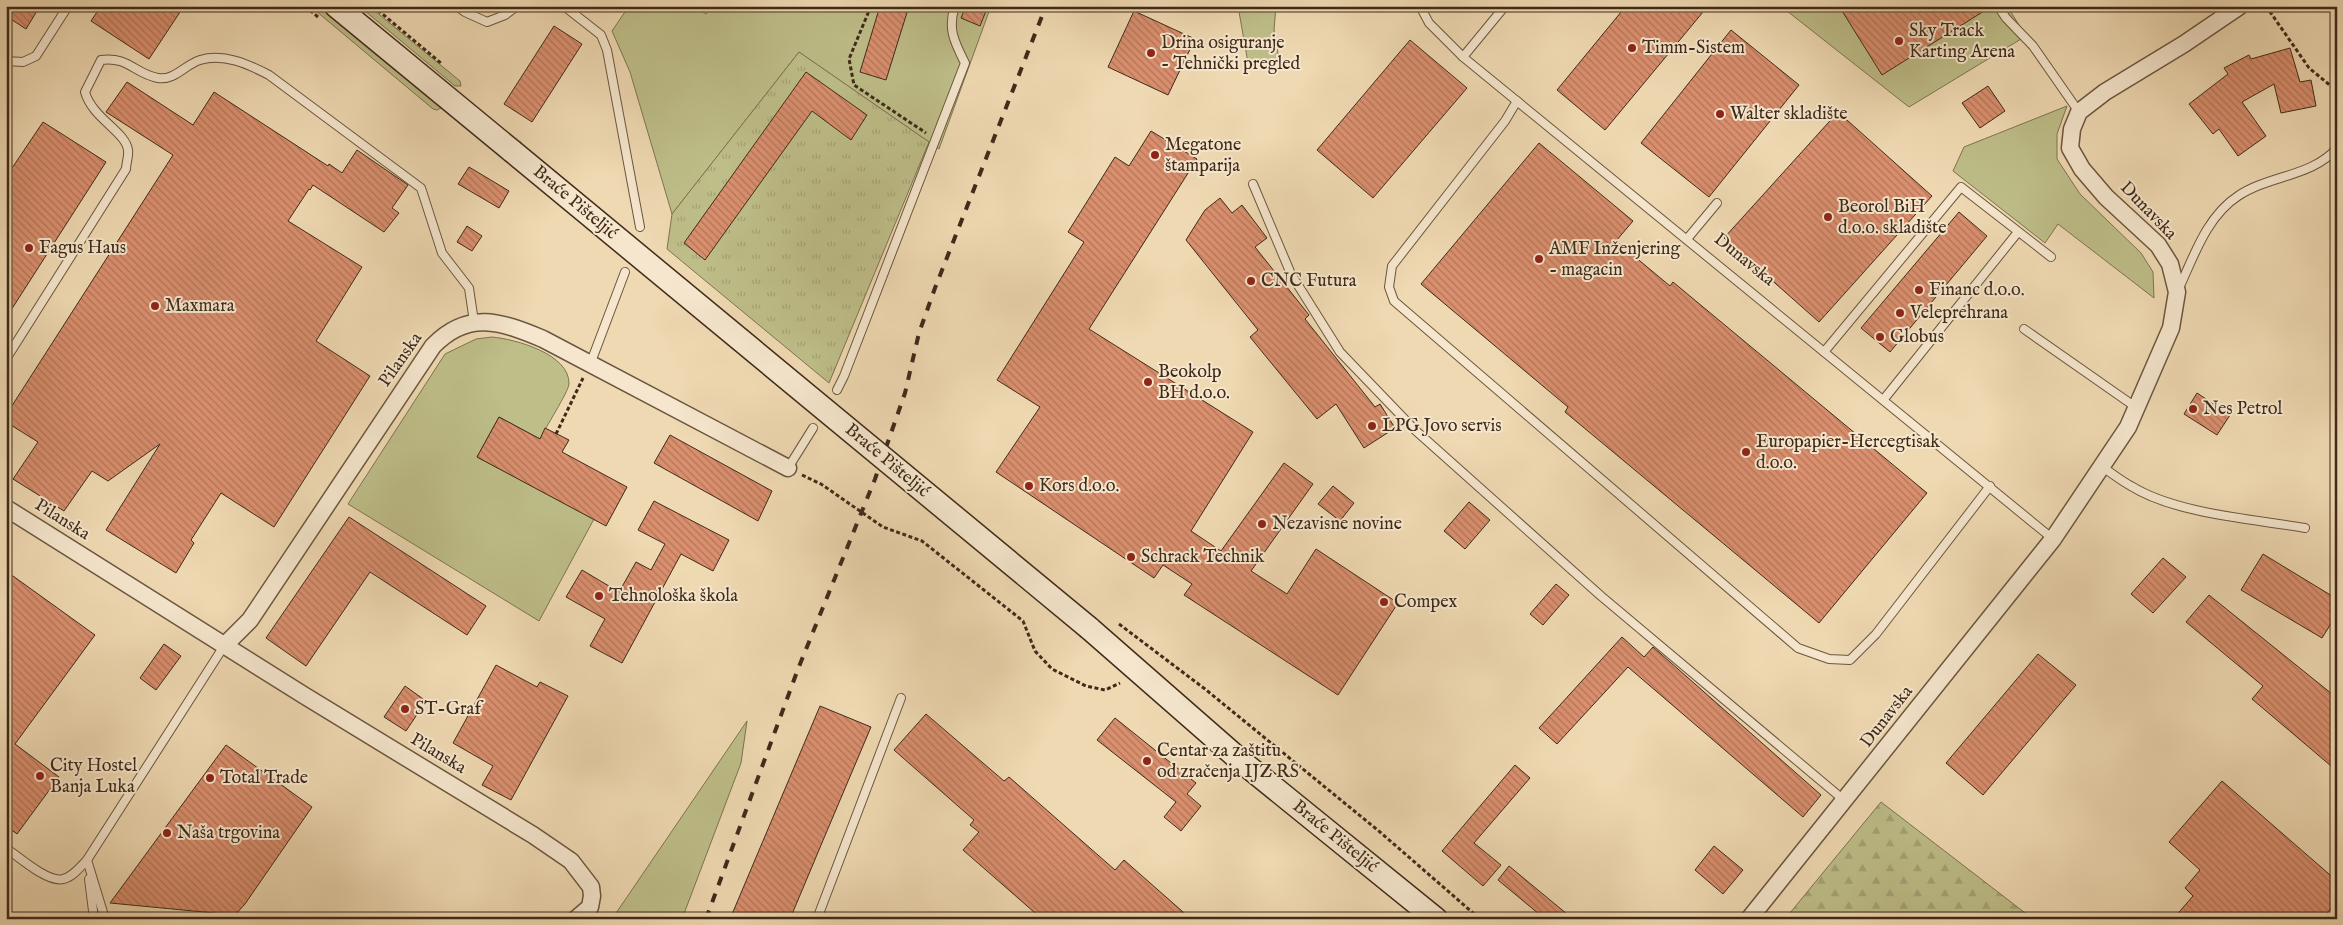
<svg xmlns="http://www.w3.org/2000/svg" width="2343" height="925" font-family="'IM FELL English',serif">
<defs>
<pattern id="forest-firs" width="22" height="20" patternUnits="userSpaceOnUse" patternTransform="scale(1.25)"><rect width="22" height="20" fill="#bebe89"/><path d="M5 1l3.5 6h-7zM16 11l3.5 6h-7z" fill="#a4a376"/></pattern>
<pattern id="park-tufts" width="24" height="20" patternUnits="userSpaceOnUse" patternTransform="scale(1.25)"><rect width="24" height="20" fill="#bebe89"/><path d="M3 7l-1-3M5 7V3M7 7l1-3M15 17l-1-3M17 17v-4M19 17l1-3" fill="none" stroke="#a4a376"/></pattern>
<pattern id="building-back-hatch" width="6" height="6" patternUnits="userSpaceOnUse" patternTransform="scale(1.25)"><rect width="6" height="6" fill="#da8f6e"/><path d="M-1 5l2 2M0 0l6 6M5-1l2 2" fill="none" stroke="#b2755a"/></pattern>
</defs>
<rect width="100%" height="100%" fill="#efd9b2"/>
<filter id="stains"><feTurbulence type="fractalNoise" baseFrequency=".004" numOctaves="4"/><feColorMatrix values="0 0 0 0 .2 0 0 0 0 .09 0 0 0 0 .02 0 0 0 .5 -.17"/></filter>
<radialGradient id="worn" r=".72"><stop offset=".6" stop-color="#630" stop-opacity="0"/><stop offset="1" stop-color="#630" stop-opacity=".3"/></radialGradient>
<g fill="#bebe89" stroke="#7e7451">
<path d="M310 6H322L431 98 441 108 437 110 433 109Z"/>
<path d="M359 6H369L460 81 461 86H455Z"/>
<path d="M629 6H692L706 14 714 6H991L939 149 799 52 672 214 630 72 612 31Z"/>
<path d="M1238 6H1276L1274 30 1279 59 1248 63Z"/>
<path d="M1762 6H2007L2026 36 1909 107 1787 11Z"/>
<path d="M2067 106 2057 134V159L2080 194 2141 253 2153 272 2154 298 2058 224 2045 243 1953 171 1964 147Z"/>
<path d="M492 337C515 339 570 354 569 384 568 393 545 428 540 439L499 417 477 457 594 519 539 621 348 504 445 354 476 339Z"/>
<path d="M747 721 741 763 682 919H612Z"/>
</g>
<path fill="url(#forest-firs)" stroke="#7e7451" d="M1881 802 2033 919H1785Z"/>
<path fill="url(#park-tufts)" stroke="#7e7451" d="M799 52 929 142 829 383 667 249 672 214Z"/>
<g fill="url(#building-back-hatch)" stroke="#3f2a19">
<path d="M6 6H40L26 29 6 16Z"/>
<path d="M101 6H184L149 59 91 21Z"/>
<path d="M880 6H909L886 80 860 72Z"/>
<path d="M966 6H988L980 26 961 18Z"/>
<path d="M1626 6H1708L1605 130 1557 90Z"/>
<path d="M1839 6H1992L1882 75Z"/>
<path d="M1134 11 1195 39 1168 95 1108 67Z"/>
<path d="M554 26 582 44 532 122 504 104Z"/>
<path d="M1731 30 1799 85 1709 197 1641 143Z"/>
<path d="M1410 40 1467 88 1373 198 1317 150Z"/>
<path d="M2290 48 2300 82 2311 80 2316 106 2281 113 2274 84 2242 102 2266 136 2238 156 2219 129 2213 134 2189 104 2228 74 2224 68 2249 55 2251 59Z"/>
<path d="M806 72 867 115 851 140 812 111 705 260 684 243Z"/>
<path d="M127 82 193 125 214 92 328 166 329 164 342 173 357 150 408 185 392 208 399 213 384 232 313 185 310 190 309 189 288 221 362 267 316 341 370 376 274 527 221 493 191 540 194 543 176 573 106 530 160 444 108 481 92 471 64 511 13 479 38 442 6 422V415L173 155 106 112Z"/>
<path d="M1988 86 2005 111 1980 128 1962 103Z"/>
<path d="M1838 112 1932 196 1819 322 1724 238Z"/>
<path d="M43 122 106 162 6 318V177Z"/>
<path d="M1151 131 1197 159 1089 329 1253 432 1191 531 1221 551 1284 463 1313 484 1251 571 1287 594 1316 549 1398 603 1338 695 1184 595 1192 584 1163 565 1154 578 996 472 1040 407 997 380 1084 242 1068 232 1115 157 1129 166Z"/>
<path d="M1539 143 1633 221 1616 241 1670 286 1673 282 1927 493 1819 623 1565 412 1568 407 1421 284Z"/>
<path d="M469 167 509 191 499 208 458 184Z"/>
<path d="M1220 198 1232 213 1242 205 1267 238 1255 247 1309 315 1305 319 1375 407 1380 404 1395 428 1364 448 1336 404 1317 419 1250 337 1258 330 1186 240 1205 210Z"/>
<path d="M1959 212 1987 236 1890 352 1861 328Z"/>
<path d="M467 226 482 236 472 251 457 242Z"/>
<path d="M2197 393 2230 415 2217 435 2184 414Z"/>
<path d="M499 417 540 439 545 428 569 440 562 452 627 487 606 526 477 457Z"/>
<path d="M670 435 772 491 758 521 654 463Z"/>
<path d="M1333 486 1354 503 1340 521 1318 504Z"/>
<path d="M654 501 729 540 713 571 681 554 622 663 590 646 605 619 566 597 582 570 619 592 636 562 651 570 665 544 638 530Z"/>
<path d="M1469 502 1490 520 1465 549 1444 531Z"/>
<path d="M349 517 486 606 467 635 370 572 306 666 266 638Z"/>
<path d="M2263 554 2337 599V614L2322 638 2241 590Z"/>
<path d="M2163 558 2186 577 2153 613 2131 594Z"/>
<path d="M6 571 95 635 15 744 59 777 17 834 6 826Z"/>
<path d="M1556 584 1569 595 1543 625 1530 614Z"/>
<path d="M2209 595 2337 698V771L2252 699 2263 686 2186 622Z"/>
<path d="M1622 637 1644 657 1653 647 1821 795 1803 817 1628 667 1557 744 1539 728Z"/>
<path d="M164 644 181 656 156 690 140 678Z"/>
<path d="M2038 654 2076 685 1983 795 1946 763Z"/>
<path d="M496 665 537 687 540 682 568 696 511 800 482 785 493 766 453 743Z"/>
<path d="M405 686 426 701 406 731 384 717Z"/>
<path d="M820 706 871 727 824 838 790 919H730Z"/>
<path d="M926 714 1004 781 1009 777 1115 870 1124 860 1191 919H1042L963 850 979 832 970 825 974 820 894 750Z"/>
<path d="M1115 718 1196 783 1187 794 1201 806 1181 831 1164 817 1176 802 1097 740Z"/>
<path d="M226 745 312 807 245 904 235 915 110 903Z"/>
<path d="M1515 765 1530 778 1474 843 1501 865 1483 886 1442 851Z"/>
<path d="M2222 781 2337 881V901L2322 919H2173L2193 896 2185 888 2200 870 2169 842Z"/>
<path d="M1714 846 1743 870 1723 894 1695 870Z"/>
<path d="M1509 866 1573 919H1545L1498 880Z"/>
</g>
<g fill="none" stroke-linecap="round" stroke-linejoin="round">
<g stroke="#6b563f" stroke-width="10">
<g id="lane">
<path d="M457 6 465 12 487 22 505 15 517 6"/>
<path d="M564 6 601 35 607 50 640 227"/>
<path d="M1420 6 1429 23 1463 57 2053 539"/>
<path d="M1998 6 2006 18 2033 46 2079 112"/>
<path d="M1463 57 1505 6"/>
<path d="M6 61 23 62 36 56 68 6"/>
<path d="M1517 101 1505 121 1392 266 1389 287 1394 301 1798 648 1829 659 1850 660 1876 634 1990 486"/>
<path d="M1253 184 1291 274 1340 352 1415 430 1601 596 1845 801"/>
<path d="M1687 239 1717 203"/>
<path d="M2179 288C2194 256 2207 216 2238 196 2269 175 2312 177 2337 148"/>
<path d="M2024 329 2137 408"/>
<path d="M1824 352 1961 187 2051 257"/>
<path d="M6 359 126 169C126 163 129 156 128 150 126 132 92 118 85 92L101 60C128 56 135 74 158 78 174 81 186 64 200 60 224 53 248 64 269 75L421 188 442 253 469 288 474 322"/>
<path d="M591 362 625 272"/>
<path d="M837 390 844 376 965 63C955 43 947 29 955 6"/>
<path d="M1884 399 2018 232"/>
<path d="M2102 467C2112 473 2121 481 2131 486 2176 514 2253 519 2305 528"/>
<path d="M788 468 813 428"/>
<path d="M6 848C19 857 48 883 63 879 73 877 80 867 87 860L224 646"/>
<path d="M87 860 105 919"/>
<path d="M89 879 94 919"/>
<path d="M817 919 901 698"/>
</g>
</g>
<g stroke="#6b563f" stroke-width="19">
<g id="street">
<path d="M6 508 305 696 533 835 571 861 591 887 592 896 590 907 576 919"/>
<path d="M224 646 250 620 433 346C468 310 500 321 543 339L788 468"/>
<path d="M1749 919 2053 539 2128 427 2171 328 2177 292 2170 264 2158 245 2106 197 2082 169 2070 148 2072 129 2079 112 2105 92 2184 44 2240 6"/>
</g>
</g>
<g stroke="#3f2a19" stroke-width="25">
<g id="secondary">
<path d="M336 6 512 151"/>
<path d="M1089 628 1241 761 1436 919"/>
</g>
</g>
<g stroke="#3f2a19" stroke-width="3" stroke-dasharray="4 2.5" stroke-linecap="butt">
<path d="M305 6 318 17"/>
<path d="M373 6 442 64"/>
<path d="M871 6 849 59 854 85 926 133"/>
<path d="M2266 6 2309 68 2337 91"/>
<path d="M556 434 583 378"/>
<path d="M802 475 821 484 883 527 922 541 1023 621 1035 651 1052 669 1086 686 1105 690 1120 683"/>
<path d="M1119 624 1205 689 1380 832 1480 919"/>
</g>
<use href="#lane" stroke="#f5e6cd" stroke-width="8"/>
<use href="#street" stroke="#f5e6cd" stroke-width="16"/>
<use href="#secondary" stroke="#f5e6cd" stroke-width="22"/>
<path stroke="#3f2a19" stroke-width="4" stroke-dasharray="9 9" stroke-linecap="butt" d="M706 919 798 669 875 479 905 393 919 333 935 288 1046 6"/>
<g stroke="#3f2a19" stroke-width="25" stroke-linecap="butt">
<path id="secondary-bridge" d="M512 151 1089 628"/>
</g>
<use href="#secondary-bridge" stroke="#f5e6cd" stroke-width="22"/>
</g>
<g fill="#8f2418" stroke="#f5e6cd" stroke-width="2">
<circle cx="1899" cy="41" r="5"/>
<circle cx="1632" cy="48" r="5"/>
<circle cx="1151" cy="53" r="5"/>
<circle cx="1720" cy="114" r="5"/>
<circle cx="1155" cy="155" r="5"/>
<circle cx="1828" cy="217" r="5"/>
<circle cx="29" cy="248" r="5"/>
<circle cx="1539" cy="259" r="5"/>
<circle cx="1251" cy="281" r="5"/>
<circle cx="1919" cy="290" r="5"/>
<circle cx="155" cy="306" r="5"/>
<circle cx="1900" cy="313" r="5"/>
<circle cx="1880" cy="337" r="5"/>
<circle cx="1148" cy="382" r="5"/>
<circle cx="2193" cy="409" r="5"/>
<circle cx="1372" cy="426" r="5"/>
<circle cx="1746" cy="452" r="5"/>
<circle cx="1029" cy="486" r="5"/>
<circle cx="1262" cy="524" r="5"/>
<circle cx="1131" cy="557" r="5"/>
<circle cx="599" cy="596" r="5"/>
<circle cx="1384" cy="602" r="5"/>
<circle cx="405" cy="709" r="5"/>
<circle cx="1147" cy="761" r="5"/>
<circle cx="40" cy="776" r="5"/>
<circle cx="210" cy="778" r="5"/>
<circle cx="167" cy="833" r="5"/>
</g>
<g text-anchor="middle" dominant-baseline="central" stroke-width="4" stroke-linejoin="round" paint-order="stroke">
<g font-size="18" fill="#3f2a19" stroke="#f5e6cd" text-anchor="start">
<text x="1909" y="31">Sky Track<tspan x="1909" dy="21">Karting Arena</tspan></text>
<text x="1161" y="43">Drina osiguranje<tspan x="1161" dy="21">- Tehnički pregled</tspan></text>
<text x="1642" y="48">Timm-Sistem</text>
<text x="1730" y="114">Walter skladište</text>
<text x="1165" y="145">Megatone<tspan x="1165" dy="21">štamparija</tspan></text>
<text x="1838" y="207">Beorol BiH<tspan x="1838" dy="21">d.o.o. skladište</tspan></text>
<text x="39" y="248">Fagus Haus</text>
<text x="1549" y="249">AMF Inženjering<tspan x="1549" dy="21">- magacin</tspan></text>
<text x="1261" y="281">CNC Futura</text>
<text x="1929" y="290">Financ d.o.o.</text>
<text x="165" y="306">Maxmara</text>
<text x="1910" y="313">Veleprehrana</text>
<text x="1890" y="337">Globus</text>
<text x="1158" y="372">Beokolp<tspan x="1158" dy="21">BH d.o.o.</tspan></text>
<text x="2203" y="409">Nes Petrol</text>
<text x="1382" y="426">LPG Jovo servis</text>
<text x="1756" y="442">Europapier-Hercegtisak<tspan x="1756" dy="21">d.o.o.</tspan></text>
<text x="1039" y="486">Kors d.o.o.</text>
<text x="1272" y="524">Nezavisne novine</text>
<text x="1141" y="557">Schrack Technik</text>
<text x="609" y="596">Tehnološka škola</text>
<text x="1394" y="602">Compex</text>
<text x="415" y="709">ST-Graf</text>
<text x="1157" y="751">Centar za zaštitu<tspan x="1157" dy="21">od zračenja IJZ RS</tspan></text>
<text x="50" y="766">City Hostel<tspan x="50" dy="21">Banja Luka</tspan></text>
<text x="220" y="778">Total Trade</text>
<text x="177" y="833">Naša trgovina</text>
</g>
<g font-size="18" fill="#3f2a19" stroke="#f5e6cd">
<text transform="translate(575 203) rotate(40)">Braće Pišteljić</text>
<text transform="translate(2148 211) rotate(46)">Dunavska</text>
<text transform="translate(1744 260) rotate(39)">Dunavska</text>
<text transform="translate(401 360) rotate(-55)">Pilanska</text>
<text transform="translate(887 461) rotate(40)">Braće Pišteljić</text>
<text transform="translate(62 520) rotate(32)">Pilanska</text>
<text transform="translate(1887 717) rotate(-52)">Dunavska</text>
<text transform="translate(438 754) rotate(31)">Pilanska</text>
<text transform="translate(1335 837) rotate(39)">Braće Pišteljić</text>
</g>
</g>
<rect width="2343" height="925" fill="none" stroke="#efd9b2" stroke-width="25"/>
<rect x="8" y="8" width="2328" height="910" fill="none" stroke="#3f2a19" stroke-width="2.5"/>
<rect x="12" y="12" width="2318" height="900" fill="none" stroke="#3f2a19"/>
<rect width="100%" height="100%" filter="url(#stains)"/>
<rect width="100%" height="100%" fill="url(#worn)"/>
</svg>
